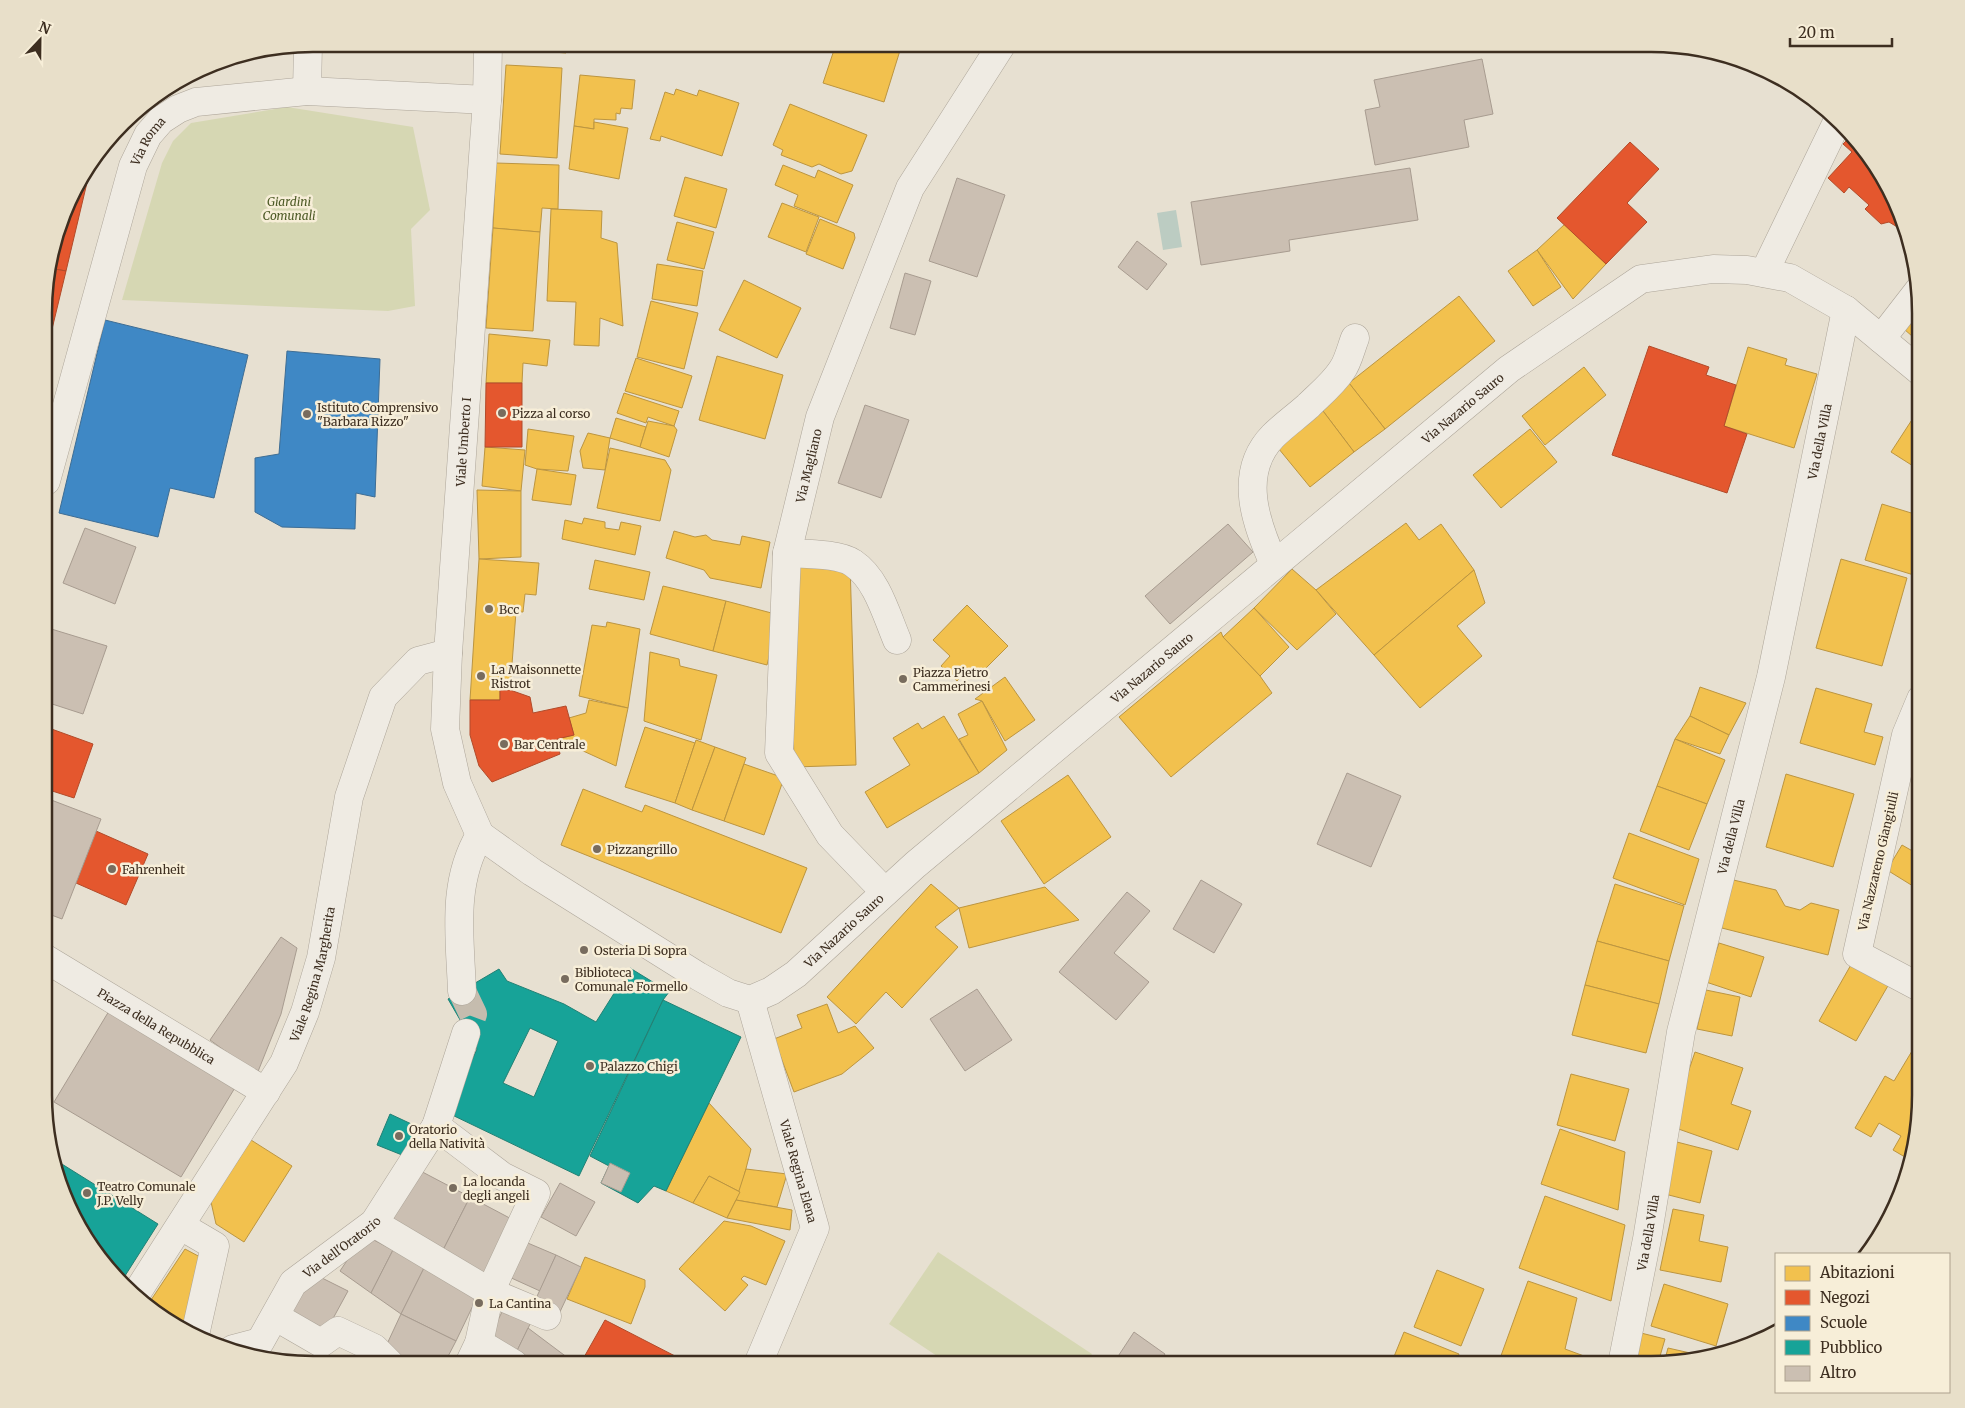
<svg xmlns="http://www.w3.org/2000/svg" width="1965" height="1408" font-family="Merriweather,serif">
<rect width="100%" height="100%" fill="#e7e0d1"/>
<g fill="#d6d7b3">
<path d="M287 107 413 127 430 210 411 229 415 306 388 311 122 300 162 163 173 141 191 123Z"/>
<path d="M938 1252 1092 1354 1085 1364H949L889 1324Z"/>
</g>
<path fill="#bcccc2" d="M1176 210 1182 247 1163 250 1157 213Z"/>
<g fill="#f2c14e" stroke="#bc9540">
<path d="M502 44H567L566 53 501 48Z"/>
<path d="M836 44H902L884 102 823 83Z"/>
<path d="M506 65 562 68 557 158 500 154Z"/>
<path d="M580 75 635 80 632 109 621 108 620 114 616 113V120L594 119V129L574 126Z"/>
<path d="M676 89 697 96 699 90 739 103 722 156 661 136 660 141 650 139 665 92 674 95Z"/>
<path d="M790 104 867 135 852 171 841 174 819 164 812 167 781 155 783 150 773 145Z"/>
<path d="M594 122 628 128 619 179 569 169 574 126 594 129Z"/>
<path d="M496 163 559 165 558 209 542 208 540 232 493 228Z"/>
<path d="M783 165 815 178 818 170 853 185 837 223 794 206 798 195 775 185Z"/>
<path d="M685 177 727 189 716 228 674 216Z"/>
<path d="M782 203 819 217 806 252 768 237Z"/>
<path d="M551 209 602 211 601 238 617 243 623 326 600 318 599 346 574 345 576 302 547 301Z"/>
<path d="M820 219 854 233 855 238 843 269 806 254Z"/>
<path d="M677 222 714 232 704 269 667 260Z"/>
<path d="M1565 224 1606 264 1573 299 1537 250Z"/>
<path d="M493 228 540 232 533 331 486 328Z"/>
<path d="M1537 250 1561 287 1533 306 1508 271Z"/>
<path d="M657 264 703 271 697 306 652 299Z"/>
<path d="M744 280 801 308 777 358 719 330Z"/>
<path d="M1459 296 1495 341 1385 429 1349 383Z"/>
<path d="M651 301 698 313 684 369 637 357Z"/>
<path d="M1921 310V344L1904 329Z"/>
<path d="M489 334 550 340 547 366 523 363 522 383H486Z"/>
<path d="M1748 347 1787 359 1785 365 1817 374 1794 448 1724 426Z"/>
<path d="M717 356 783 375 765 439 699 420Z"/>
<path d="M636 358 692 376 682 408 625 391Z"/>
<path d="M1584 367 1606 395 1545 445 1522 416Z"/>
<path d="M1349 383 1385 429 1354 452 1320 407Z"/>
<path d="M624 393 679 411 674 426 648 417 646 423 617 413Z"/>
<path d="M1320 407 1354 452 1310 487 1274 443Z"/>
<path d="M1917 412 1921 414V471L1891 452Z"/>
<path d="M616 418 646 427 640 447 610 438Z"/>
<path d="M648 421 674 426 677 430 669 457 640 447Z"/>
<path d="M528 429 574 436 568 471 537 469 525 465Z"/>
<path d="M1530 429 1557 462 1501 508 1473 475Z"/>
<path d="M588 433 610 438 605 470 583 468 580 451Z"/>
<path d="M485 447 525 450 521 491 482 486Z"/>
<path d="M610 448 665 460 671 470 660 521 597 508Z"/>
<path d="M537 469 576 475 571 505 532 500Z"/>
<path d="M477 490 521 491V557L479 559Z"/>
<path d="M1882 504 1921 516V564L1917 576 1865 560Z"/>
<path d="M584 518 605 522V528L619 530 621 522 641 526 635 555 562 539 565 520 582 524Z"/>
<path d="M1406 523 1419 540 1441 524 1474 570 1374 655 1316 590Z"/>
<path d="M674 531 695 537 706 535 712 540 740 545 742 536 770 542 761 588 710 578 704 570 666 558Z"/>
<path d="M479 559 539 563 536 595 525 594 523 612H516L510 690H500V700H470Z"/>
<path d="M1841 559 1907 578 1882 666 1816 648Z"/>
<path d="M595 560 650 572 644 600 589 589Z"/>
<path d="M850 563 856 765 794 767 790 565Z"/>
<path d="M1292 569 1316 590 1336 614 1297 650 1254 608Z"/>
<path d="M1474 570 1485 603 1457 626 1482 656 1420 708 1374 655Z"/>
<path d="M663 586 726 601 713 651 650 634Z"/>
<path d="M726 601 779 615 767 665 713 651Z"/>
<path d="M967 605 1008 646 975 679 967 671 957 681 941 666 950 656 933 640Z"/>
<path d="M1254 608 1289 647 1260 676 1223 637Z"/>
<path d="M607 622 640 629 628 708 579 696 592 625 606 627Z"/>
<path d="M1221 632 1223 637 1260 676 1272 693 1171 777 1119 717Z"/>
<path d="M650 652 679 659 680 666 717 675 701 740 644 721Z"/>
<path d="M1005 677 1035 720 1005 741 982 701 975 699Z"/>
<path d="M1700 687 1746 703 1729 735 1690 716Z"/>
<path d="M1816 688 1872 704 1864 732 1883 737 1875 765 1800 743Z"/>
<path d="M589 700 628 708 616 766 557 739 574 735 569 718 586 713Z"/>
<path d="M982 701 1007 750 979 773 959 739 968 735 958 714Z"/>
<path d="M944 716 979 773 887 828 865 792 910 765 893 738 918 723 922 729Z"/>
<path d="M1690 716 1729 735 1720 754 1675 739Z"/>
<path d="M645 727 695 743 675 803 625 787Z"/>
<path d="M1675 739 1725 760 1707 804 1657 786Z"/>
<path d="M696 740 715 747 692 810 675 803Z"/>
<path d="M715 747 746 758 724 821 692 810Z"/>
<path d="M744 764 784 778 764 835 724 821Z"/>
<path d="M1786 774 1854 794 1833 867 1766 847Z"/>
<path d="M1068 775 1111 837 1044 884 1001 821Z"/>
<path d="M1657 786 1707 804 1689 850 1640 831Z"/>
<path d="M583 789 642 812 645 805 807 868 781 933 561 845Z"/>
<path d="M1629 833 1699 859 1685 905 1613 878Z"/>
<path d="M1902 845 1916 853 1921 845V891L1887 870Z"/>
<path d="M1725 878 1776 890 1785 906 1800 910 1811 903 1839 910 1828 955 1714 926Z"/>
<path d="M931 884 959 908 935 927 958 947 902 1008 886 992 856 1024 827 997Z"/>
<path d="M1615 884 1684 906 1669 961 1597 941Z"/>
<path d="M1045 887 1079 920 969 948 959 908Z"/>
<path d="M1597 941 1669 961 1659 1004 1585 985Z"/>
<path d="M1719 943 1764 957 1751 997 1706 982Z"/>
<path d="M1852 963 1889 984 1856 1041 1819 1021Z"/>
<path d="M1585 985 1659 1004 1646 1053 1572 1035Z"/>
<path d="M1706 990 1740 997 1732 1036 1697 1029Z"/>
<path d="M827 1004 838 1033 855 1026 874 1048 842 1074 794 1092 774 1039 802 1028 797 1015Z"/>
<path d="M1921 1036V1112L1910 1160 1893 1150 1901 1136 1879 1123 1871 1137 1855 1128 1885 1076 1894 1081Z"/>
<path d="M1695 1052 1743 1068 1731 1104 1751 1111 1738 1150 1670 1126Z"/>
<path d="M1571 1074 1629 1089 1615 1141 1557 1125Z"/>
<path d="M709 1103 751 1149 740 1192 709 1176 693 1203 666 1191Z"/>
<path d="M1560 1129 1625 1152 1618 1210 1541 1184Z"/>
<path d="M251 1140 292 1166 244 1242 216 1224 211 1202Z"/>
<path d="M1673 1141 1712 1151 1700 1203 1661 1193Z"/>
<path d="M746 1169 787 1174 777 1207 736 1200Z"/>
<path d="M709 1176 740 1192 727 1218 693 1203Z"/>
<path d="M1545 1196 1625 1225 1611 1301 1519 1268Z"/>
<path d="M736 1200 792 1210 790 1230 727 1218Z"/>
<path d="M1673 1209 1704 1215 1699 1241 1728 1247 1721 1282 1660 1270Z"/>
<path d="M724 1221 751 1226 785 1241 766 1285 744 1276 741 1279 748 1285 725 1311 679 1269Z"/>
<path d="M185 1249 202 1258 191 1306 182 1328 147 1306Z"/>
<path d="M585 1257 645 1280V1287L631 1324 567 1299Z"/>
<path d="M1437 1270 1484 1289 1461 1346 1414 1327Z"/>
<path d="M1528 1281 1577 1298 1565 1349 1584 1356 1581 1364H1498Z"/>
<path d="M1664 1284 1728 1304 1716 1346 1651 1326Z"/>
<path d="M1404 1332 1459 1354 1455 1364H1391Z"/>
<path d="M1641 1333 1665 1339 1658 1363 1653 1364 1634 1359Z"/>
<path d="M1668 1348 1708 1357 1664 1363Z"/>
<path d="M330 1357 338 1359 349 1364H322Z"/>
</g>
<g fill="#e4572e" stroke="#b24b2a">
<path d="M384 44H459V47Z"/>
<path d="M1853 134 1893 194 1906 241 1900 237 1899 228 1889 222 1881 224 1865 209 1869 205 1849 187 1844 193 1828 178 1852 152 1843 144Z"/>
<path d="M1630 142 1659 169 1627 203 1647 222 1606 264 1557 218Z"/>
<path d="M90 170 66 271 49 268 72 194Z"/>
<path d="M49 268 66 271 46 354V278Z"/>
<path d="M1649 346 1709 367 1706 375 1736 385 1724 426 1747 434 1727 493 1612 455Z"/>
<path d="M486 383H522V447H485Z"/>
<path d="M500 690H510L530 697 533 713 566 706 574 735 557 739 560 754 492 782 479 766 470 735V700H500Z"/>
<path d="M46 727 93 744 74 798 46 789Z"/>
<path d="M96 831 148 854 126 905 76 883Z"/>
<path d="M605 1320 675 1356 677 1364H591L583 1359Z"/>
</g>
<g fill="#3f88c5" stroke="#3e6d94">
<path d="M105 320 248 355 214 498 170 488 158 537 59 513Z"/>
<path d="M287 351 380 359 375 497 356 493 355 529 282 527 255 512V458L279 454Z"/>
</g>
<g fill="#17a398" stroke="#228074" fill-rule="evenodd">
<path d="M630 968 669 992 663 1000 579 1176 448 1113 477 1049 448 999 499 969 507 981 564 1004 596 1022ZM530 1028 558 1041 534 1097 503 1083Z"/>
<path d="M663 1000 741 1037 666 1191 654 1186 638 1203 601 1183 609 1166 590 1156Z"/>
<path d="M390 1114 420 1128 407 1157 377 1145Z"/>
<path d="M57 1161 158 1224 123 1279 80 1229Z"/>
</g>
<g fill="#cbbfb2" stroke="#a89c90">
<path d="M321 44H373L372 50Z"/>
<path d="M1482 59 1493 114 1464 120 1469 147 1375 165 1365 110 1380 107 1374 80Z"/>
<path d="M1410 168 1418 220 1289 240 1290 251 1201 265 1191 202Z"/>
<path d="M957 178 1005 195 977 277 929 261Z"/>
<path d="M1137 241 1167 264 1147 290 1118 267Z"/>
<path d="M905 273 931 281 915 335 890 328Z"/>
<path d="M865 405 909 420 881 498 838 483Z"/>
<path d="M1228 524 1253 552 1170 624 1145 596Z"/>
<path d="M85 528 136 547 115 604 63 583Z"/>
<path d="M48 628 107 646 83 714 46 702V634Z"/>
<path d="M1347 773 1401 796 1371 867 1317 844Z"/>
<path d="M46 798 101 819 62 919 46 913Z"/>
<path d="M1201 880 1242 904 1214 953 1173 929Z"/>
<path d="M1127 892 1150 911 1114 953 1149 982 1116 1020 1059 972Z"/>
<path d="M281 937 297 948 281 1014 257 1074 210 1040Z"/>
<path d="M977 989 1012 1040 965 1071 930 1019Z"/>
<path d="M109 1011 236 1086 181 1177 54 1102Z"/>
<path d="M610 1163 630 1173 621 1192 601 1183Z"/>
<path d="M411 1166 470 1197 441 1254 381 1222Z"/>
<path d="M560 1183 595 1202 576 1236 541 1217Z"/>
<path d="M470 1197 519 1223 489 1280 441 1254Z"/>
<path d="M364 1235 393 1250 371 1293 340 1271Z"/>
<path d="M523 1241 556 1255 540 1291 507 1276Z"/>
<path d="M393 1250 425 1266 401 1314 371 1293Z"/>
<path d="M556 1255 581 1267 558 1316 533 1305Z"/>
<path d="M425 1266 479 1293 456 1341 401 1314Z"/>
<path d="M320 1277 348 1291 324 1335 284 1311 297 1288Z"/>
<path d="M506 1304 533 1318 515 1355 487 1342Z"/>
<path d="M401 1314 456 1341 444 1364H398L387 1344Z"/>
<path d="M528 1328 576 1364H528L515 1355Z"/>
<path d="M1134 1332 1165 1354 1159 1364H1113Z"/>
</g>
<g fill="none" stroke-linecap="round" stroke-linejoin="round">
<path stroke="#c5bcae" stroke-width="28" stroke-dasharray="28 14" stroke-linecap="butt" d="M462 991 473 1014 466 1033"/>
<g stroke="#ada599" stroke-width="29">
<g id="minor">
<path d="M307 91 308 45"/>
<path d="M1764 273 1838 120"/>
<path d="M1881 339 1919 290"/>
<path id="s1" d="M46 481 133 166 148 135 161 120 178 109 196 102 307 91 487 100"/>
<path d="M787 553C804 554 839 553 853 563 877 579 886 614 897 640"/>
<path d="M1274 564C1256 524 1237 473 1273 436 1284 425 1297 416 1308 406 1319 395 1333 384 1342 370 1348 362 1351 348 1355 338"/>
<path d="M1921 699 1906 735 1857 954 1921 988"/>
<path id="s2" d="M480 835 532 872 698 976 728 993 750 1000 771 991 796 974 915 865 1509 369 1641 279 1713 269 1747 270 1790 278 1846 310 1921 372"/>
<path id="s3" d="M480 835 457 783 445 729 448 653 487 100 488 44"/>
<path id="s4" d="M885 892 830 835 779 753 787 553 820 417 910 188 1002 44"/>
<path id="s5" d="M46 959 266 1092"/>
<path d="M462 991C460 937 451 883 480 835"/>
<path id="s6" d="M750 1000 815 1228 758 1364"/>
<path d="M466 1033 436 1126 502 1176 536 1193 490 1292 479 1343 469 1364"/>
<path d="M374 1223 490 1292 547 1316"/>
<path d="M181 1226 215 1246 195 1335"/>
<path id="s7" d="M136 1294 284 1063 305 1012 321 958 349 797 383 697 418 661 448 653"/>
<path d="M276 1317 321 1343 338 1331 374 1348 390 1364"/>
<path d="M479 1343 514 1364"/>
<path id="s8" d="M233 1349 260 1342 293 1283 374 1223 436 1126"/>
<path id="s9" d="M1622 1364 1647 1239 1681 1032 1771 677 1846 310"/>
</g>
</g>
<use href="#minor" stroke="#efebe3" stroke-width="28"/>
</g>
<g fill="#786c5e" stroke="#f7eed8" stroke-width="2">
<circle cx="502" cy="413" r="5"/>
<circle cx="307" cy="414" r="5"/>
<circle cx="489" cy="609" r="5"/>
<circle cx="481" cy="676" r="5"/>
<circle cx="903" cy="679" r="5"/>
<circle cx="504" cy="744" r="5"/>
<circle cx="597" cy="849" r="5"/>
<circle cx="112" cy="869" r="5"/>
<circle cx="584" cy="950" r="5"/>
<circle cx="565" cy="979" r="5"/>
<circle cx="590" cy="1066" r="5"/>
<circle cx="399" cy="1136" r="5"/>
<circle cx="453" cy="1188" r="5"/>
<circle cx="87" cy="1193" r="5"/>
<circle cx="479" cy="1303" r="5"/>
</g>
<g text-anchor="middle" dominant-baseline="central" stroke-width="5" stroke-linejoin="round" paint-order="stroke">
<g font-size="12" fill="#3d2e20" stroke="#f7eed8">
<text stroke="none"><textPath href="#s1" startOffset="356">Via Roma</textPath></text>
<text stroke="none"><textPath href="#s2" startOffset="1245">Via Nazario Sauro</textPath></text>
<text stroke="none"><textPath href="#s9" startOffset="944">Via della Villa</textPath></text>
<text stroke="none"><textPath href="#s3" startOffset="400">Viale Umberto I</textPath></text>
<text stroke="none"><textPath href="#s4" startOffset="466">Via Magliano</textPath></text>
<text stroke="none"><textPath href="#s2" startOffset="840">Via Nazario Sauro</textPath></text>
<text stroke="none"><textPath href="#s9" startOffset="539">Via della Villa</textPath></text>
<text transform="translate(1878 861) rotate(-77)">Via Nazzareno Giangiulli</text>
<text stroke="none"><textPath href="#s2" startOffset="435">Via Nazario Sauro</textPath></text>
<text stroke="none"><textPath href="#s7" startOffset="368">Viale Regina Margherita</textPath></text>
<text stroke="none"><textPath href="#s5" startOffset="129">Piazza della Repubblica</textPath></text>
<text stroke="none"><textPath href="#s6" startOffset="178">Viale Regina Elena</textPath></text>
<text stroke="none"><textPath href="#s9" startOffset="134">Via della Villa</textPath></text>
<text stroke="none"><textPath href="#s8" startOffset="156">Via dell'Oratorio</textPath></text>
</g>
<g font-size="12" font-style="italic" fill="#4d5a26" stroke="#f7eed8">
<text x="289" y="201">Giardini<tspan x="289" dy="14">Comunali</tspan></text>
</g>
<g font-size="12" fill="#3d2e20" stroke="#f7eed8" text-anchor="start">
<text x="317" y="407">Istituto Comprensivo<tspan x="317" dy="14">"Barbara Rizzo"</tspan></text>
<text x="512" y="413">Pizza al corso</text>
<text x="499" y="609">Bcc</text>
<text x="491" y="669">La Maisonnette<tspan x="491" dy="14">Ristrot</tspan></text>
<text x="913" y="672">Piazza Pietro<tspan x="913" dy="14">Cammerinesi</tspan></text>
<text x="514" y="744">Bar Centrale</text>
<text x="607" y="849">Pizzangrillo</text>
<text x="122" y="869">Fahrenheit</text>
<text x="594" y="950">Osteria Di Sopra</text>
<text x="575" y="972">Biblioteca<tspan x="575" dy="14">Comunale Formello</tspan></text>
<text x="600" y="1066">Palazzo Chigi</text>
<text x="409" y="1129">Oratorio<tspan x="409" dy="14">della Natività</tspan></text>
<text x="463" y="1181">La locanda<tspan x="463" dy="14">degli angeli</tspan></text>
<text x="97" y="1186">Teatro Comunale<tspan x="97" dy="14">J.P. Velly</tspan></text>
<text x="489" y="1303">La Cantina</text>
</g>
</g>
<path d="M0 0H1965V1408H0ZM313 52H1651A261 261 0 0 1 1912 313V1095A261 261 0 0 1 1651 1356H313A261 261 0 0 1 52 1095V313A261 261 0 0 1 313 52Z" fill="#e8dfc9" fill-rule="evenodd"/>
<path fill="none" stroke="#3d2e20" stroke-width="2.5" d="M313 52H1651A261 261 0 0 1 1912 313V1095A261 261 0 0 1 1651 1356H313A261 261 0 0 1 52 1095V313A261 261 0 0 1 313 52Z"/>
<rect x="1775" y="1253" width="175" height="140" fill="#f7eed8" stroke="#ada18e"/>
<rect x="1785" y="1266" width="25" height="15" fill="#f2c14e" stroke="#ada18e"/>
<text x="1820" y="1278" font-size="15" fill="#3d2e20">Abitazioni</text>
<rect x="1785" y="1290" width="25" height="15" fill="#e4572e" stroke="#ada18e"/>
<text x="1820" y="1303" font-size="15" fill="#3d2e20">Negozi</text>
<rect x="1785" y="1316" width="25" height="15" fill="#3f88c5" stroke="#ada18e"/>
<text x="1820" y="1328" font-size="15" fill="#3d2e20">Scuole</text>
<rect x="1785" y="1340" width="25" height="15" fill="#17a398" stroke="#ada18e"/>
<text x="1820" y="1353" font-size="15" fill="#3d2e20">Pubblico</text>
<rect x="1785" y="1366" width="25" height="15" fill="#cbbfb2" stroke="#ada18e"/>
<text x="1820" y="1378" font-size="15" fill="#3d2e20">Altro</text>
<g transform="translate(40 40) rotate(22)" stroke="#f7eed8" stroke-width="4" paint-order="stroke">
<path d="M0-4L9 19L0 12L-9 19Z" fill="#3d2e20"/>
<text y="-8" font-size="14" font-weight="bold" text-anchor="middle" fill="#3d2e20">N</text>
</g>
<path d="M1790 38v8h102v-8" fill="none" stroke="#3d2e20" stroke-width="2.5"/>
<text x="1798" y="38" font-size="15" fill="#3d2e20" stroke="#f7eed8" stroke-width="4" paint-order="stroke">20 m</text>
</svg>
